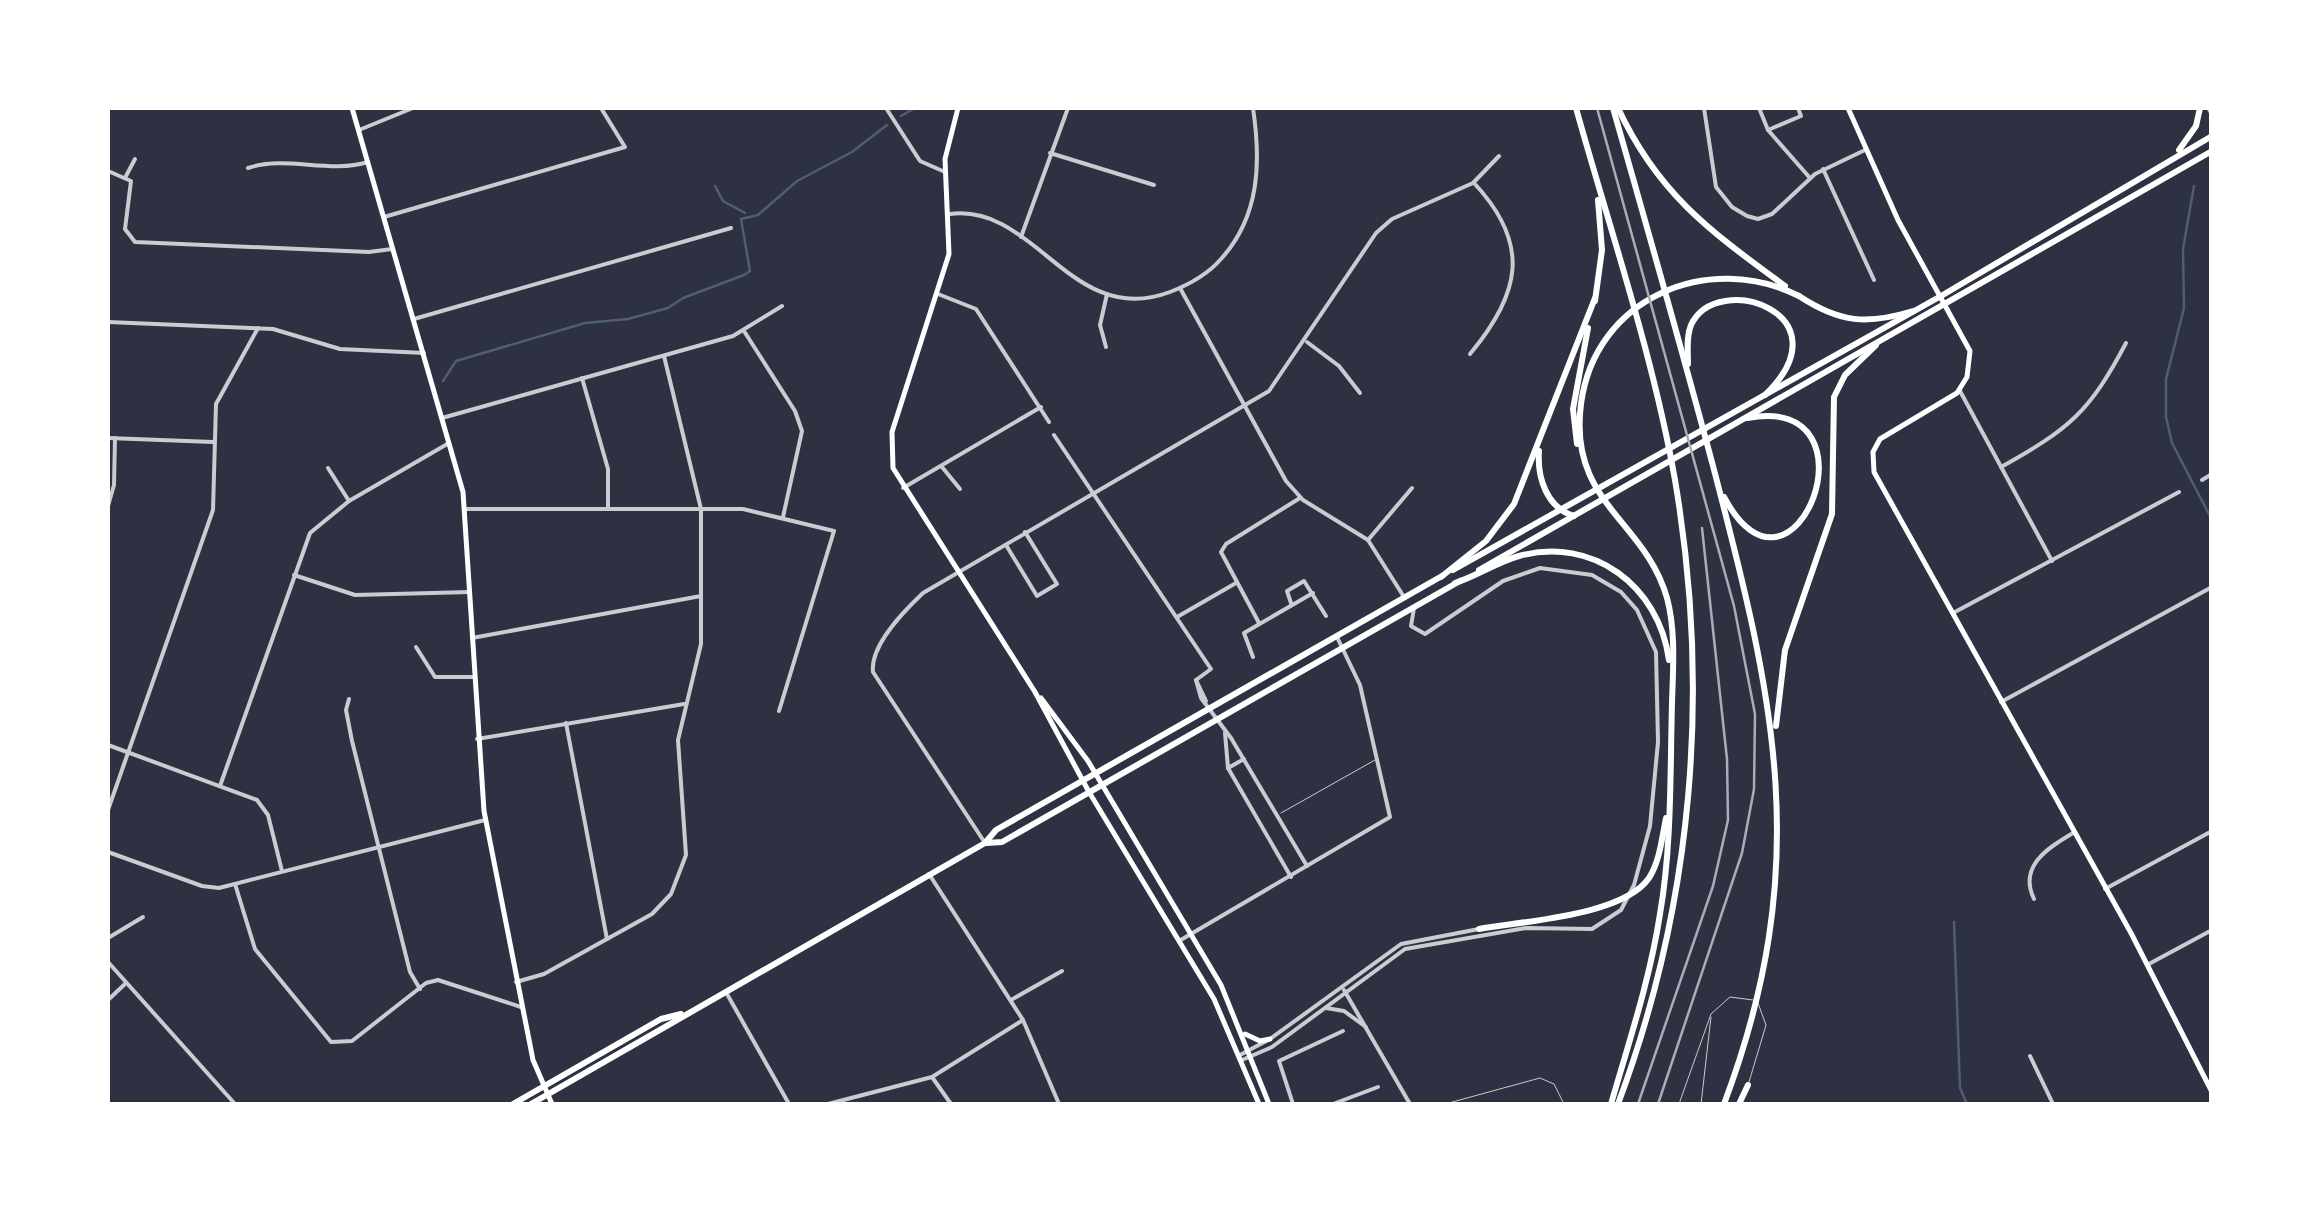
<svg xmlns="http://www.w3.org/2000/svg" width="2319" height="1212" font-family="'Sofia Sans Condensed',sans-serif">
<rect width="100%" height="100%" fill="#2d3142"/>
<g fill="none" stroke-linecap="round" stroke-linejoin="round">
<g stroke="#4f5d75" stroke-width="2.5">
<path d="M901 116 915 108"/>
<path d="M715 186 723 201 745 213"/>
<path d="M2194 186 2183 249 2184 308 2166 379V417L2172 443 2212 520"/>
<path d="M443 381 456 361 585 323 628 319 668 308 683 298 744 275 750 271 741 219 758 215 797 181 852 152 887 125"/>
<path d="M1954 922 1960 1088 1967 1104"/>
</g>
<g stroke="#caccd0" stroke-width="1">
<path d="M1281 813 1375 760"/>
<path d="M1749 1082 1766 1025 1758 1003"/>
<path d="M1445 1104 1540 1078 1554 1084 1564 1104"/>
<path d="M1679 1104 1711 1014 1730 997 1753 1000"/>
<path d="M1701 1104 1711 1017"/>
</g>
<g stroke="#caccd0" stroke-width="4">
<path d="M886 108 920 161 945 172"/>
<path d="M1704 108 1716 187 1732 207 1747 216 1758 219 1772 214 1815 174 1865 150"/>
<path d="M1759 108 1768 130 1801 116 1798 108"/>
<path d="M359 130 413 108"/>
<path d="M1768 130 1810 178"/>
<path d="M1050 153 1154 185"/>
<path d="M248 168C285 155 329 174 368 162"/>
<path d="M1823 169 1874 280"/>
<path d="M108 171 131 181 125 229 135 242 369 252 392 249"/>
<path d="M126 176 135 159"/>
<path d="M950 214C1036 203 1071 329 1170 292 1188 285 1208 274 1221 259 1260 216 1261 162 1253 108"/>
<path d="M384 217 625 147 601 108"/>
<path d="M1021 237 1068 108"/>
<path d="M1180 288 1286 481 1303 500 1368 540 1404 597"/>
<path d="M938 294 976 309 1049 422"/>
<path d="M414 319 731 228"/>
<path d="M108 322 273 329 340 349 424 353"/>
<path d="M744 331 795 411 802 431 783 517"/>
<path d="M1307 342 1339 366 1360 393"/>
<path d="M1106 347 1100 325 1107 294"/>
<path d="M1470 354C1521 293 1531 244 1474 183"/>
<path d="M582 378 608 469V509"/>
<path d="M1960 391 2052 561"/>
<path d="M442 418 733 336 782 306"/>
<path d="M1054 435 1211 669 1196 680"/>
<path d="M108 438 213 442"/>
<path d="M942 467 960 489"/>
<path d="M2001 467C2069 429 2089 413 2126 343"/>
<path d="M328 468 349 501"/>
<path d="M2202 480 2212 474"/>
<path d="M903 488 1041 407"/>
<path d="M108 506 114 485 115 438"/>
<path d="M466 509H743L834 531 779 711"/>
<path d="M1368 540 1412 488"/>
<path d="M1006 545 1037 596 1057 584 1025 532"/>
<path d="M294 575 355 595 470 592"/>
<path d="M1291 603 1287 591 1304 581 1326 616"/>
<path d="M1953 613 2179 492"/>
<path d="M1177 617 1236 583"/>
<path d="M1259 623 1221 552 1226 544 1300 498"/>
<path d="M472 638 701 596"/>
<path d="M416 647 435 677H474"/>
<path d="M1253 657 1244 633 1313 593"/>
<path d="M1196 680 1201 698 1231 738 1307 866"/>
<path d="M1196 680 1206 701"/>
<path d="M349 699 346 710 352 741 410 972 420 989"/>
<path d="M2001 702 2212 587"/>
<path d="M566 723 607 939"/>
<path d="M1225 733 1228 768 1244 759"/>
<path d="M477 739 684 704"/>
<path d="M108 745 257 800 268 815 282 871"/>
<path d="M1228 768 1291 877"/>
<path d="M220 786 310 533 349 501 449 443"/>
<path d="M108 810 213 510 216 404 258 328"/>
<path d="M985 843 873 672C870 645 904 611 923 593L1269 391 1376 233 1392 219 1473 183 1499 156"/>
<path d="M108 852 202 886 219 888 485 820"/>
<path d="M929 874 1023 1020 1059 1104"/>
<path d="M235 884 255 949 331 1042 352 1041 426 983 438 980 521 1007"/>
<path d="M2105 889 2212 831"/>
<path d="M2034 899C2018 866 2048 848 2073 833"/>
<path d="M108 938 143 917"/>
<path d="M1179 941 1390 817 1360 685 1337 637"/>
<path d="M108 962 235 1104"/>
<path d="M2147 965 2212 930"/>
<path d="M516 982 544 974 652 914 671 894 686 855 678 740 701 644V509L664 356"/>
<path d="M1344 990 1410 1104"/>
<path d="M727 994 789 1104"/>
<path d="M108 1000 126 983"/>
<path d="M1011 1000 1062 971"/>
<path d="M1326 1008 1344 1011 1366 1027"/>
<path d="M1240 1055 1270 1039 1401 944 1479 929"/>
<path d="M2030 1056 2053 1104"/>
<path d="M1242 1060 1272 1047 1405 949 1526 928 1592 929 1621 910 1634 885 1650 826 1658 742 1656 652 1637 610 1621 592 1592 575 1540 568 1503 581 1425 634 1411 626 1414 608"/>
<path d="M932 1077 951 1104"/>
<path d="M828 1104 932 1077 1023 1020"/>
<path d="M1293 1104 1279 1061 1343 1031"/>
<path d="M1333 1104 1378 1087"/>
</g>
<path stroke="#caccd0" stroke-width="5" d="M2209 108 2212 114"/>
<g stroke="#fff" stroke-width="5">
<path d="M352 108 463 492 484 811 533 1060 552 1104"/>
<path d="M958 108 945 159 949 254 892 432 893 468 1035 692 1089 792 1214 999 1259 1104"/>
<path d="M1848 108 1898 220 1970 351 1967 377 1957 393 1880 439 1873 452 1874 472 2131 933 2212 1092"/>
<path d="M1041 698 1088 761 1221 985 1269 1104"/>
<path d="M1245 1034 1260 1041 1270 1039"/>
</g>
<g stroke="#fff" stroke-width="6">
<path d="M2179 150 2196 126 2200 108"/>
<path d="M1453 570 1941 296 2212 136"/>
<path d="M1479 570 2212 151"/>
<path d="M986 843 1002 842 1460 581"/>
<path d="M513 1104 661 1019 681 1014"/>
<path d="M531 1104 985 843 996 830 1442 576"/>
</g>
<g stroke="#fff" stroke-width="6">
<path d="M1576 108C1610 230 1653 355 1675 480 1711 691 1693 904 1618 1104"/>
<path d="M1613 108C1647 227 1681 346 1713 466 1775 702 1814 865 1724 1104"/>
<path d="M1618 108C1658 194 1710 231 1785 286"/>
<path d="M1799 296C1840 323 1867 325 1913 311"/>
<path d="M1595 301 1602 250 1598 200"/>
<path d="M1688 364C1688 351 1686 337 1691 325 1717 269 1849 314 1765 395"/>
<path d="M1577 444 1573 409 1588 328"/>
<path d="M1539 451C1537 478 1547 508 1574 516"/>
<path d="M1724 497C1794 629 1885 392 1747 418"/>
<path d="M1441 577 1486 541 1514 504 1595 298"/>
<path d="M1455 583C1477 576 1497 562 1519 556 1593 536 1659 586 1669 660"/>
<path d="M1776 726 1785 650 1832 514 1834 397 1845 375 1876 345"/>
<path d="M1479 929C1522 921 1623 916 1649 878 1660 861 1662 837 1666 818"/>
<path d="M1611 1104C1629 1042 1650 979 1660 914 1672 844 1670 773 1672 703 1673 669 1676 631 1667 598 1645 520 1568 503 1581 404 1595 297 1709 251 1799 296"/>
<path d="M1739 1104 1748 1085"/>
</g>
<g stroke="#abadb3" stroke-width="2.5">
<path d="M1597 108 1734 606 1755 714 1754 789 1742 853 1658 1104"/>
<path d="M1638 1104 1713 886 1728 820 1727 759 1702 528"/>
</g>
</g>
<rect width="2319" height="1212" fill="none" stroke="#ffffff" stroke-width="220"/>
</svg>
